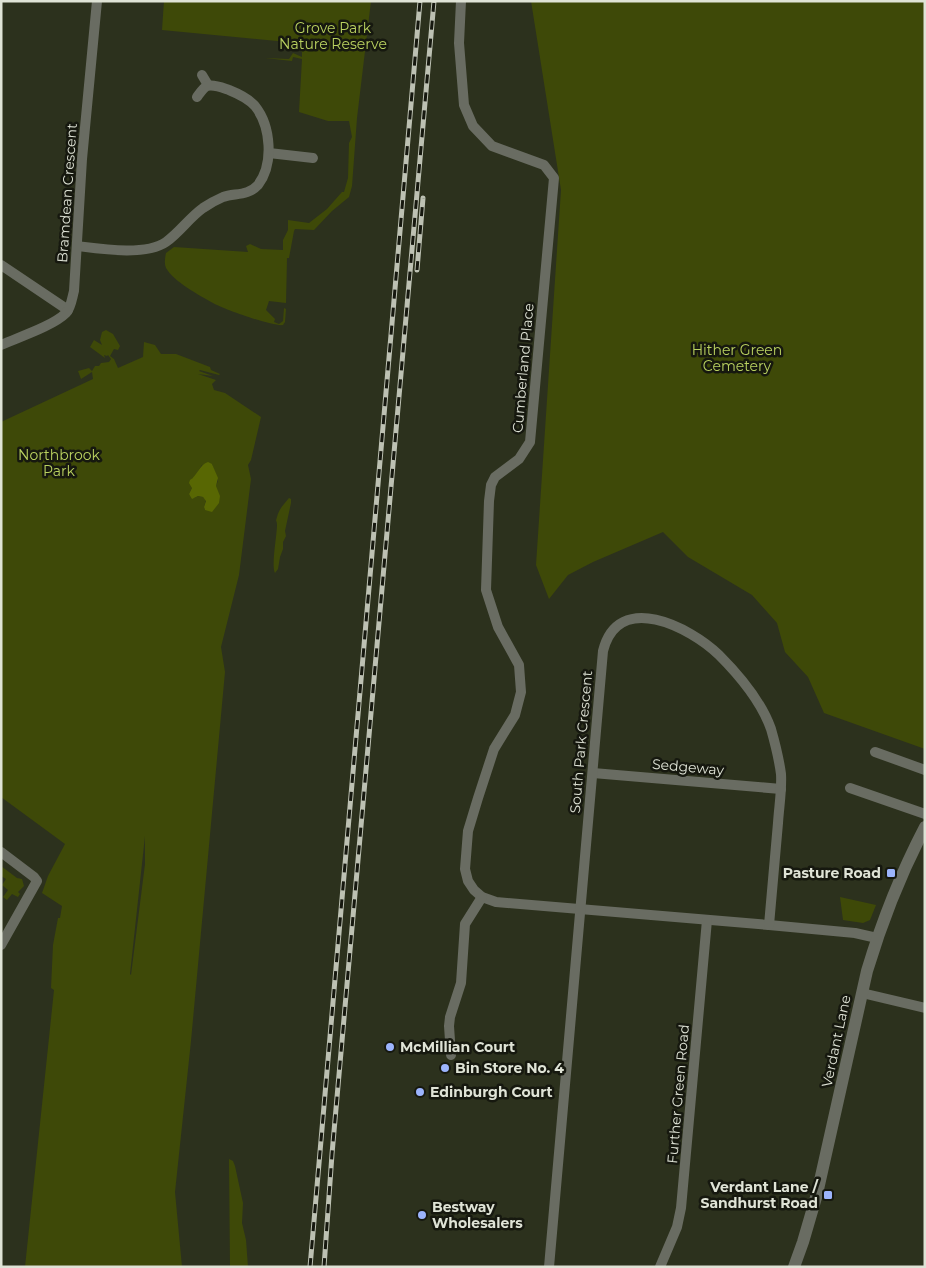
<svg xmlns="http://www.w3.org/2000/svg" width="926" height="1268" font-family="Montserrat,sans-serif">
<rect width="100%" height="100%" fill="#2c311d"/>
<g fill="#3e4908" fill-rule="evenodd">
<path d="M164 1H371L357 118 352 186 349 197 332 211 314 230 295 229 294 231 289 258H287L286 303 269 301 266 310 275 319 274 322 279 324 283 321 284 308 286 309 285 322 283 325C274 327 223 309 213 303 199 295 174 282 166 268 164 263 165 258 166 253L174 247 248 252 246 246 250 244 261 249 283 250V240L288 230V220L309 223 327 209 342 192H344L348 178 349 143 352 137 349 121H328L299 112 302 59 293 57 292 61 265 58 289 59 293 53 302 57V52L295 46 287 42 162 30Z"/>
<path d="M531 1H925V749L824 713 808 677 785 652 777 623 752 595 688 557 663 532 593 562 568 575 549 599 536 565 561 190Z"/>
<path d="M106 330 113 334 120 346 118 350 114 349 110 356 114 359 118 368 143 357 144 342 155 345 161 354H176L210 367 211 370 220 374 219 375 200 370 199 371 213 376 198 374 216 380 212 384 214 390 225 393 261 417 251 460 248 465 251 479 239 575 221 647 225 672 191 1041 175 1192 182 1267H25L54 990 51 988 53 945 58 918H60L62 906 42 893 48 876 65 844 1 797V422L93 379 92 372 81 379 78 371 89 368 92 371 95 366H99L101 363 109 362 111 359 108 355 107 356 104 355 105 358 90 347 94 340 102 345 100 340 102 332ZM212 464 218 481 205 510 204 507 206 500 203 497 198 496 194 498 189 494 192 488V478H194L202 465ZM145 836V864L131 975 130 974Z"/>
<path d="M289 498 291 499V503L285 531 286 536 283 542V549L280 557 278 569 275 573C271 566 277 535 277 525 277 519 275 523 277 517 279 509 284 504 289 498Z"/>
<path d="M1 866 17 878 22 879 24 886 18 892 20 894 18 897 12 894 7 900 3 897 8 890 2 885 6 879 1 876Z"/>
<path d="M840 897 876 905 870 920 863 923 843 920Z"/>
<path d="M229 1159 233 1161 235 1166 243 1203 242 1223 246 1240 248 1267H230Z"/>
</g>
<path fill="#586703" d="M208 462 212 464 218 478 216 486 220 496 219 503 212 512 205 510 204 507 206 501 203 497 198 496 192 499 189 494 192 488 189 483 190 480C197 476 200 464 208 462Z"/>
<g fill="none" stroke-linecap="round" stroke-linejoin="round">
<g stroke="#696c62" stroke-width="10">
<path d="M461 1 459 43 464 105 473 126 492 146 544 165 554 178 530 442 519 459 495 477 491 485 489 501 486 590 498 627 519 665 521 692 515 715 494 749 478 798 468 831 465 869 468 881 474 890 482 897 496 902 769 925 855 933 877 938"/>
<path d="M202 75 208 85"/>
<path d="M269 153 313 158"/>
<path d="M77 246C101 249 146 256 166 242 180 232 189 218 203 208 209 204 216 200 223 197 235 193 248 196 258 185 274 164 271 126 255 106 248 98 239 94 229 90 223 88 214 84 207 86 203 88 200 93 197 97"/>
<path d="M1 265 68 310"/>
<path d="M1 345C19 337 53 326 66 313 71 308 72 298 74 291L82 159 97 1"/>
<path d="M875 752 925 770"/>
<path d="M593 773 781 789"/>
<path d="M850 788 925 814"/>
<path d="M1 852 34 877 37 881 1 945"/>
<path d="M862 993 925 1008"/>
<path d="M451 1055 449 1026 450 1017 461 983 465 924 482 897"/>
<path d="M549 1267 603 651C618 590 690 627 719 655 740 676 761 701 771 729 775 743 779 759 781 774 782 790 779 807 778 823 775 857 772 891 769 925"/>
<path d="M660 1267 677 1227 681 1208 707 920"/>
</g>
<path stroke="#696c62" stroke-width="12" d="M794 1267 803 1242 817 1194 867 971C882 921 901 873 925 827"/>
<g stroke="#bdc1b3" stroke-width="5">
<g id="rail">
<path d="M417 270 423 198"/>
<path d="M310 1267 420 1"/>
<path d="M324 1267 332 1154 434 1"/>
</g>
</g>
<use href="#rail" stroke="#16180f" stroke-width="3" stroke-dasharray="9" stroke-linecap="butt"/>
</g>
<g fill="#9cb4fd" stroke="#16180f" stroke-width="2">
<rect x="886" y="868" width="10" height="10" rx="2.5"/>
<circle cx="390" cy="1047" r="5"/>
<circle cx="445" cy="1068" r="5"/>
<circle cx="420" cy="1092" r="5"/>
<rect x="823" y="1190" width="10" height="10" rx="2.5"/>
<circle cx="422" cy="1215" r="5"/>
</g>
<g text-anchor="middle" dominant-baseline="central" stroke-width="5" stroke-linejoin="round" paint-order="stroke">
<g font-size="14" fill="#bad260" stroke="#16180f">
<text x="333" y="28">Grove Park<tspan x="333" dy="16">Nature Reserve</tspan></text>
<text x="737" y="350">Hither Green<tspan x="737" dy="16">Cemetery</tspan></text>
<text x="59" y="455">Northbrook<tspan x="59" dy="16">Park</tspan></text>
</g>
<g font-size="14" fill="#dfe3d6" stroke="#16180f">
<text transform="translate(67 193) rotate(-86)">Bramdean Crescent</text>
<text transform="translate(523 368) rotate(-85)">Cumberland Place</text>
<text transform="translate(581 742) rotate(-85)">South Park Crescent</text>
<text transform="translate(688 767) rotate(5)">Sedgeway</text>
<text transform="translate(836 1041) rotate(-78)">Verdant Lane</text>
<text transform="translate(678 1094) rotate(-85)">Further Green Road</text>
</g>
<g font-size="14" font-weight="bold" fill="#dfe3d6" stroke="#16180f" text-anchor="start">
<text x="881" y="873" text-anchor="end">Pasture Road</text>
<text x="400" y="1047">McMillian Court</text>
<text x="455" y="1068">Bin Store No. 4</text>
<text x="430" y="1092">Edinburgh Court</text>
<text x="818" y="1187" text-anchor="end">Verdant Lane /<tspan x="818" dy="16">Sandhurst Road</tspan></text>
<text x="432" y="1207">Bestway<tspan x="432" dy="16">Wholesalers</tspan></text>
</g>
</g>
<rect width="926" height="1268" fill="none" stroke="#dfe3d6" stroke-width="5"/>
</svg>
